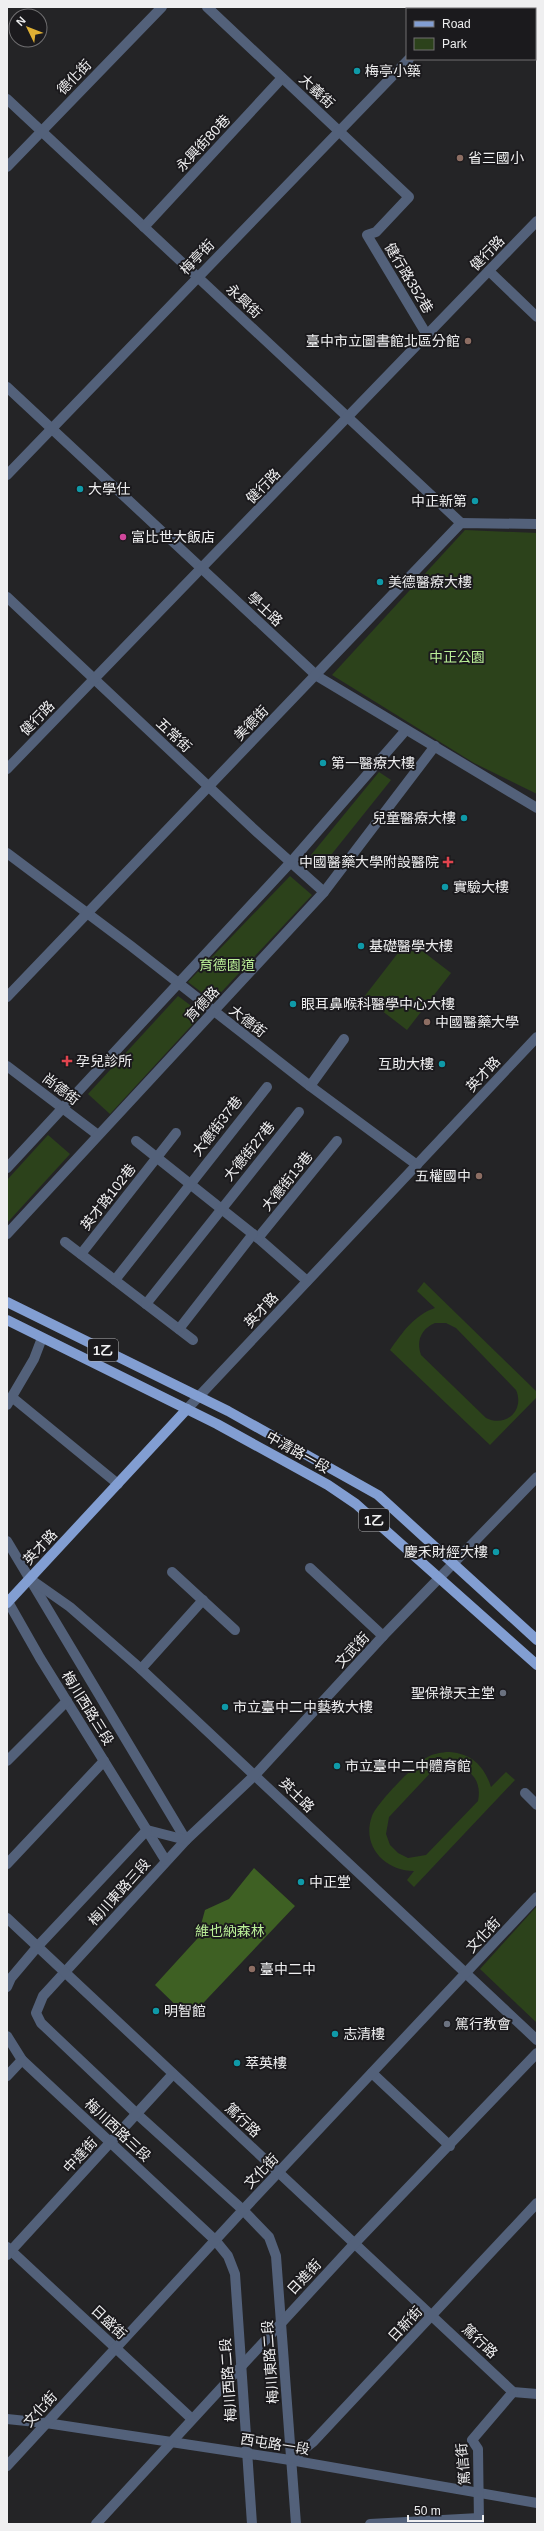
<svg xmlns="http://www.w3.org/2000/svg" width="544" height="2531" font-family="Helvetica,'Noto Sans TC',sans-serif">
<rect width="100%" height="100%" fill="#242426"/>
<g fill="#2c421b" fill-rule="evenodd">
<path d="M465 530 537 533V794L474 763 332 675Z"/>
<path d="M379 772 391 780 323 865 311 855Z"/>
<path d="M290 876 312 895 213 1001 188 982Z"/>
<path d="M408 940 451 973 407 1030 364 997Z"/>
<path d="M178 996 202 1014 110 1114 88 1094Z"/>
<path d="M48 1135 70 1154 7 1223V1180Z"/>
<path d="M424 1282 537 1392V1397L490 1445 390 1350C402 1333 414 1315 435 1308L417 1291ZM435 1323H446L456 1328 516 1390C525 1410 506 1428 486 1418L421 1355C416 1341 421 1329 435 1323Z"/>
<path d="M446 1752C470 1752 484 1765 491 1787L506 1772 515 1780 414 1887 407 1880 414 1871C385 1871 361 1846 372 1816 377 1803 413 1766 426 1758 432 1754 439 1753 446 1752ZM453 1764C472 1769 482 1782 478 1801L426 1855 408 1858 398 1853 390 1845 386 1834 389 1817 435 1768Z"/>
<path d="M537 1906V2023L480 1969Z"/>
</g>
<path fill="#3e6023" d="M254 1868 295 1906 189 2018 155 1985 197 1939 205 1910 229 1899Z"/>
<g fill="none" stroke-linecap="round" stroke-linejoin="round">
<g stroke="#53617a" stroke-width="10">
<path d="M207 7 409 197 376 232 367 235 427 335"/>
<path d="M457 9 459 7"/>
<path d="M7 99 461 523"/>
<path d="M7 167 162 7"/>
<path d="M144 227 282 78"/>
<path d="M489 271 537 317"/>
<path d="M7 387 317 676 537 808"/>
<path d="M7 475 409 59"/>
<path d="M7 597 258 833 324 892"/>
<path d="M7 769 537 221"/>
<path d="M7 853 131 946 310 1086 417 1165"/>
<path d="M7 997 461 523 537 524"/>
<path d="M7 1066 98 1135"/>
<path d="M310 1086 344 1039"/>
<path d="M136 1141 258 1238 307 1281"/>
<path d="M7 1168 290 863 406 730"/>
<path d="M7 1234 324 892 435 746"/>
<path d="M258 1238 337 1141"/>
<path d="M65 1242 193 1340"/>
<path d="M81 1254 176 1133"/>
<path d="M115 1280 267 1087"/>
<path d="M146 1304 299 1112"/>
<path d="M179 1329 253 1234"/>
<path d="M13 1398 118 1484"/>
<path d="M7 1405 34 1359 42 1338"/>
<path d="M187 1409 537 1037"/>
<path d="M7 1541 186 1840 43 1996 36 2013 41 2023 137 2114 243 2210 269 2237 276 2256 296 2524"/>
<path d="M310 1568 383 1636"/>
<path d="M172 1572 235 1630"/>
<path d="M33 1581 70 1607 141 1669 537 2040"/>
<path d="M7 1600 40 1658 166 1861"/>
<path d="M141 1669 203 1600"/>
<path d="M7 1761 67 1701"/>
<path d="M525 1793 537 1805"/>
<path d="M147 1830 186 1840 255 1775 383 1636 537 1477"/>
<path d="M7 1864 104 1761"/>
<path d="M7 1918 513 2392 537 2394"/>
<path d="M7 1987 11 1978 38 1946 147 1830"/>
<path d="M7 2036 22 2060 215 2240 228 2256 235 2274 252 2524"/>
<path d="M372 2073 450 2146"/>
<path d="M7 2076 22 2060"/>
<path d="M7 2247 192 2419"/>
<path d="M7 2255 173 2074"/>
<path d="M7 2419 46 2423 290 2460 537 2503"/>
<path d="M290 2460 313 2442 537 2203"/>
<path d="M7 2466 243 2210 537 1897"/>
<path d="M96 2524 355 2243 537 2053"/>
<path d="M370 2524 479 2518"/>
<path d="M479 2524 478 2449 472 2440 513 2392"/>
</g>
<g stroke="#829ed2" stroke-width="10">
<path d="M503 7 505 9"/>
<path d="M525 7 527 9"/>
<path d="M535 17 537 18"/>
<path d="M535 38 537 40"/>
<path d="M7 1302 228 1411 378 1495 537 1640"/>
<path d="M7 1320 217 1424 328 1485 356 1504 537 1665"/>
<path d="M7 1603 187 1409"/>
</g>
</g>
<g fill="#0f9aa8" stroke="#1b1a1d" stroke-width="1.5">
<circle cx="357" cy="71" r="4"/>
<circle cx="80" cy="489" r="4"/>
<circle cx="475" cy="501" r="4"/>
<circle cx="380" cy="582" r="4"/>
<circle cx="323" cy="763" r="4"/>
<circle cx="464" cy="818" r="4"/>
<circle cx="445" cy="887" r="4"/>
<circle cx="361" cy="946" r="4"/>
<circle cx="293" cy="1004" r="4"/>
<circle cx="442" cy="1064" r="4"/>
<circle cx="496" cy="1552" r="4"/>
<circle cx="225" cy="1707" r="4"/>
<circle cx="337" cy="1766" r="4"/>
<circle cx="301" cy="1882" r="4"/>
<circle cx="156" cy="2011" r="4"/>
<circle cx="335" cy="2034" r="4"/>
<circle cx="237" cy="2063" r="4"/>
</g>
<g fill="#8d6e63" stroke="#1b1a1d" stroke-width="1.5">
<circle cx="460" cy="158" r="4"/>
<circle cx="468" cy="341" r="4"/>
<circle cx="427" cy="1022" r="4"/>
<circle cx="479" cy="1176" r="4"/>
<circle cx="252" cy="1969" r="4"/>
</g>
<circle fill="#d1479c" stroke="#1b1a1d" stroke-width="1.5" cx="123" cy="537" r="4"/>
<g fill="#e0444e" stroke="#1b1a1d" stroke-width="1.5">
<path d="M446 856h4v4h4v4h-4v4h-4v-4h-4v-4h4z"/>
<path d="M65 1055h4v4h4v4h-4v4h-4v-4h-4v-4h4z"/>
</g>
<g fill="#6b7280" stroke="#1b1a1d" stroke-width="1.5">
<circle cx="503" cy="1693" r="4"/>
<circle cx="447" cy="2024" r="4"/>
</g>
<g text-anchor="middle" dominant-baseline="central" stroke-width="4" stroke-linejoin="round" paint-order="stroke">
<g fill="#1b1a1d" stroke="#afafb1" stroke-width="1">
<rect x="88" y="1339" width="30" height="22" rx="3"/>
<rect x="359" y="1509" width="30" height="22" rx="3"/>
</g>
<g font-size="13" font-weight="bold" fill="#efeff0">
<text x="103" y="1350">1乙</text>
<text x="374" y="1520">1乙</text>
</g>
<g font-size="14" fill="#efeff0" stroke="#1b1a1d" text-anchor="start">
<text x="365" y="71">梅亭小築</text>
<text x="468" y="158">省三國小</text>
<text x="460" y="341" text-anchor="end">臺中市立圖書館北區分館</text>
<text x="88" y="489">大學仕</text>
<text x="467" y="501" text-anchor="end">中正新第</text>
<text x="131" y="537">富比世大飯店</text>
<text x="388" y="582">美德醫療大樓</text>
<text x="331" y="763">第一醫療大樓</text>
<text x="456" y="818" text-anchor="end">兒童醫療大樓</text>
<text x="439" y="862" text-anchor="end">中國醫藥大學附設醫院</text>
<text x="453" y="887">實驗大樓</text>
<text x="369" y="946">基礎醫學大樓</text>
<text x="301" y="1004">眼耳鼻喉科醫學中心大樓</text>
<text x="435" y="1022">中國醫藥大學</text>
<text x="76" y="1061">孕兒診所</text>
<text x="434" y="1064" text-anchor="end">互助大樓</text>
<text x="471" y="1176" text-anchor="end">五權國中</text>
<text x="488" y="1552" text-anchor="end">慶禾財經大樓</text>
<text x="495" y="1693" text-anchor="end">聖保祿天主堂</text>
<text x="233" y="1707">市立臺中二中藝教大樓</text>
<text x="345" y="1766">市立臺中二中體育館</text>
<text x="309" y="1882">中正堂</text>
<text x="260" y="1969">臺中二中</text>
<text x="164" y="2011">明智館</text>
<text x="455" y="2024">篤行教會</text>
<text x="343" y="2034">志清樓</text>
<text x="245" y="2063">萃英樓</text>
</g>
<g font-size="14" fill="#efeff0" stroke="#1b1a1d">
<text transform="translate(74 77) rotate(-46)">德化街</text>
<text transform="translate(317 91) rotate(43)">大義街</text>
<text transform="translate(203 143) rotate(-47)">永興街80巷</text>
<text transform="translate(487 253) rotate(-46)">健行路</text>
<text transform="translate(197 257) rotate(-46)">梅亭街</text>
<text transform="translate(409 278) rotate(59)">健行路352巷</text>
<text transform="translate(244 301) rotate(43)">永興街</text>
<text transform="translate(263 486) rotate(-46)">健行路</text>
<text transform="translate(265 609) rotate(43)">學士路</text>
<text transform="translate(37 718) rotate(-46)">健行路</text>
<text transform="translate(251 723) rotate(-46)">美德街</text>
<text transform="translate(174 735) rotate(43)">五常街</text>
<text transform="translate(202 1004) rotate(-47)">育德路</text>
<text transform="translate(248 1021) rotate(38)">大德街</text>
<text transform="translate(483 1074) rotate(-47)">英才路</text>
<text transform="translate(61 1089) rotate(37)">尚德街</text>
<text transform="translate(217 1126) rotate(-52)">大德街37巷</text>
<text transform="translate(249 1151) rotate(-51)">大德街27巷</text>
<text transform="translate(287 1181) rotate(-51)">大德街13巷</text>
<text transform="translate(108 1197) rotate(-52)">英才路102巷</text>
<text transform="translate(261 1310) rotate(-47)">英才路</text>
<text transform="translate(298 1452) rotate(29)">中清路一段</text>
<text transform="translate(40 1547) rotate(-47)">英才路</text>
<text transform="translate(352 1650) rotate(-47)">文武街</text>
<text transform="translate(88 1708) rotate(58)">梅川西路三段</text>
<text transform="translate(297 1795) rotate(44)">英士路</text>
<text transform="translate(119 1892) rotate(-48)">梅川東路三段</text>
<text transform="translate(483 1935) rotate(-47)">文化街</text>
<text transform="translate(243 2120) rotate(43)">篤行路</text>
<text transform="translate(118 2130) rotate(43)">梅川西路三段</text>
<text transform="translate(80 2155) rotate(-47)">中達街</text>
<text transform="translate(261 2171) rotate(-46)">文化街</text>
<text transform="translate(304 2277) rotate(-47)">日進街</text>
<text transform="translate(109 2322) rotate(43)">日盛街</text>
<text transform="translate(405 2324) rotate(-47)">日新街</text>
<text transform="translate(480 2341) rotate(43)">篤行路</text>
<text transform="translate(270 2362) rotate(-94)">梅川東路二段</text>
<text transform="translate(228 2380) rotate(-94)">梅川西路二段</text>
<text transform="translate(40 2409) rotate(-48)">文化街</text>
<text transform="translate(275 2444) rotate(9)">西屯路一段</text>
<text transform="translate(463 2464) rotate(-95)">篤信街</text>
</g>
<g font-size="14" fill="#baef97" stroke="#1b1a1d">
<text x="457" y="657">中正公園</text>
<text x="227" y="965">育德園道</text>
<text x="230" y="1931">維也納森林</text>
</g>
</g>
<rect width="544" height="2531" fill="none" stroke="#efeff0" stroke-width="16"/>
<rect x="406" y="8" width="130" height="52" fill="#1b1a1d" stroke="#706f71"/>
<rect x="414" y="21" width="20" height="6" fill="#829ed2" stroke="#706f71"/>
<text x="442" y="28" font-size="12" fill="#efeff0">Road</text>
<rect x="414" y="38" width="20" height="12" fill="#2c421b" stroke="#706f71"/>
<text x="442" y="48" font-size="12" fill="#efeff0">Park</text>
<g transform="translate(28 28) rotate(313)"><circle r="19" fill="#1b1a1d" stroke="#706f71"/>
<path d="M0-3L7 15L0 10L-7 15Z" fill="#dfb034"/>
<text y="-6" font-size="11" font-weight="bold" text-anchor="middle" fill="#efeff0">N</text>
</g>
<path d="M408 2515v6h75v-6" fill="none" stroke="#efeff0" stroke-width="2"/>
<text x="414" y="2515" font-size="12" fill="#efeff0" stroke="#1b1a1d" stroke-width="3" paint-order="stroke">50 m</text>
</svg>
